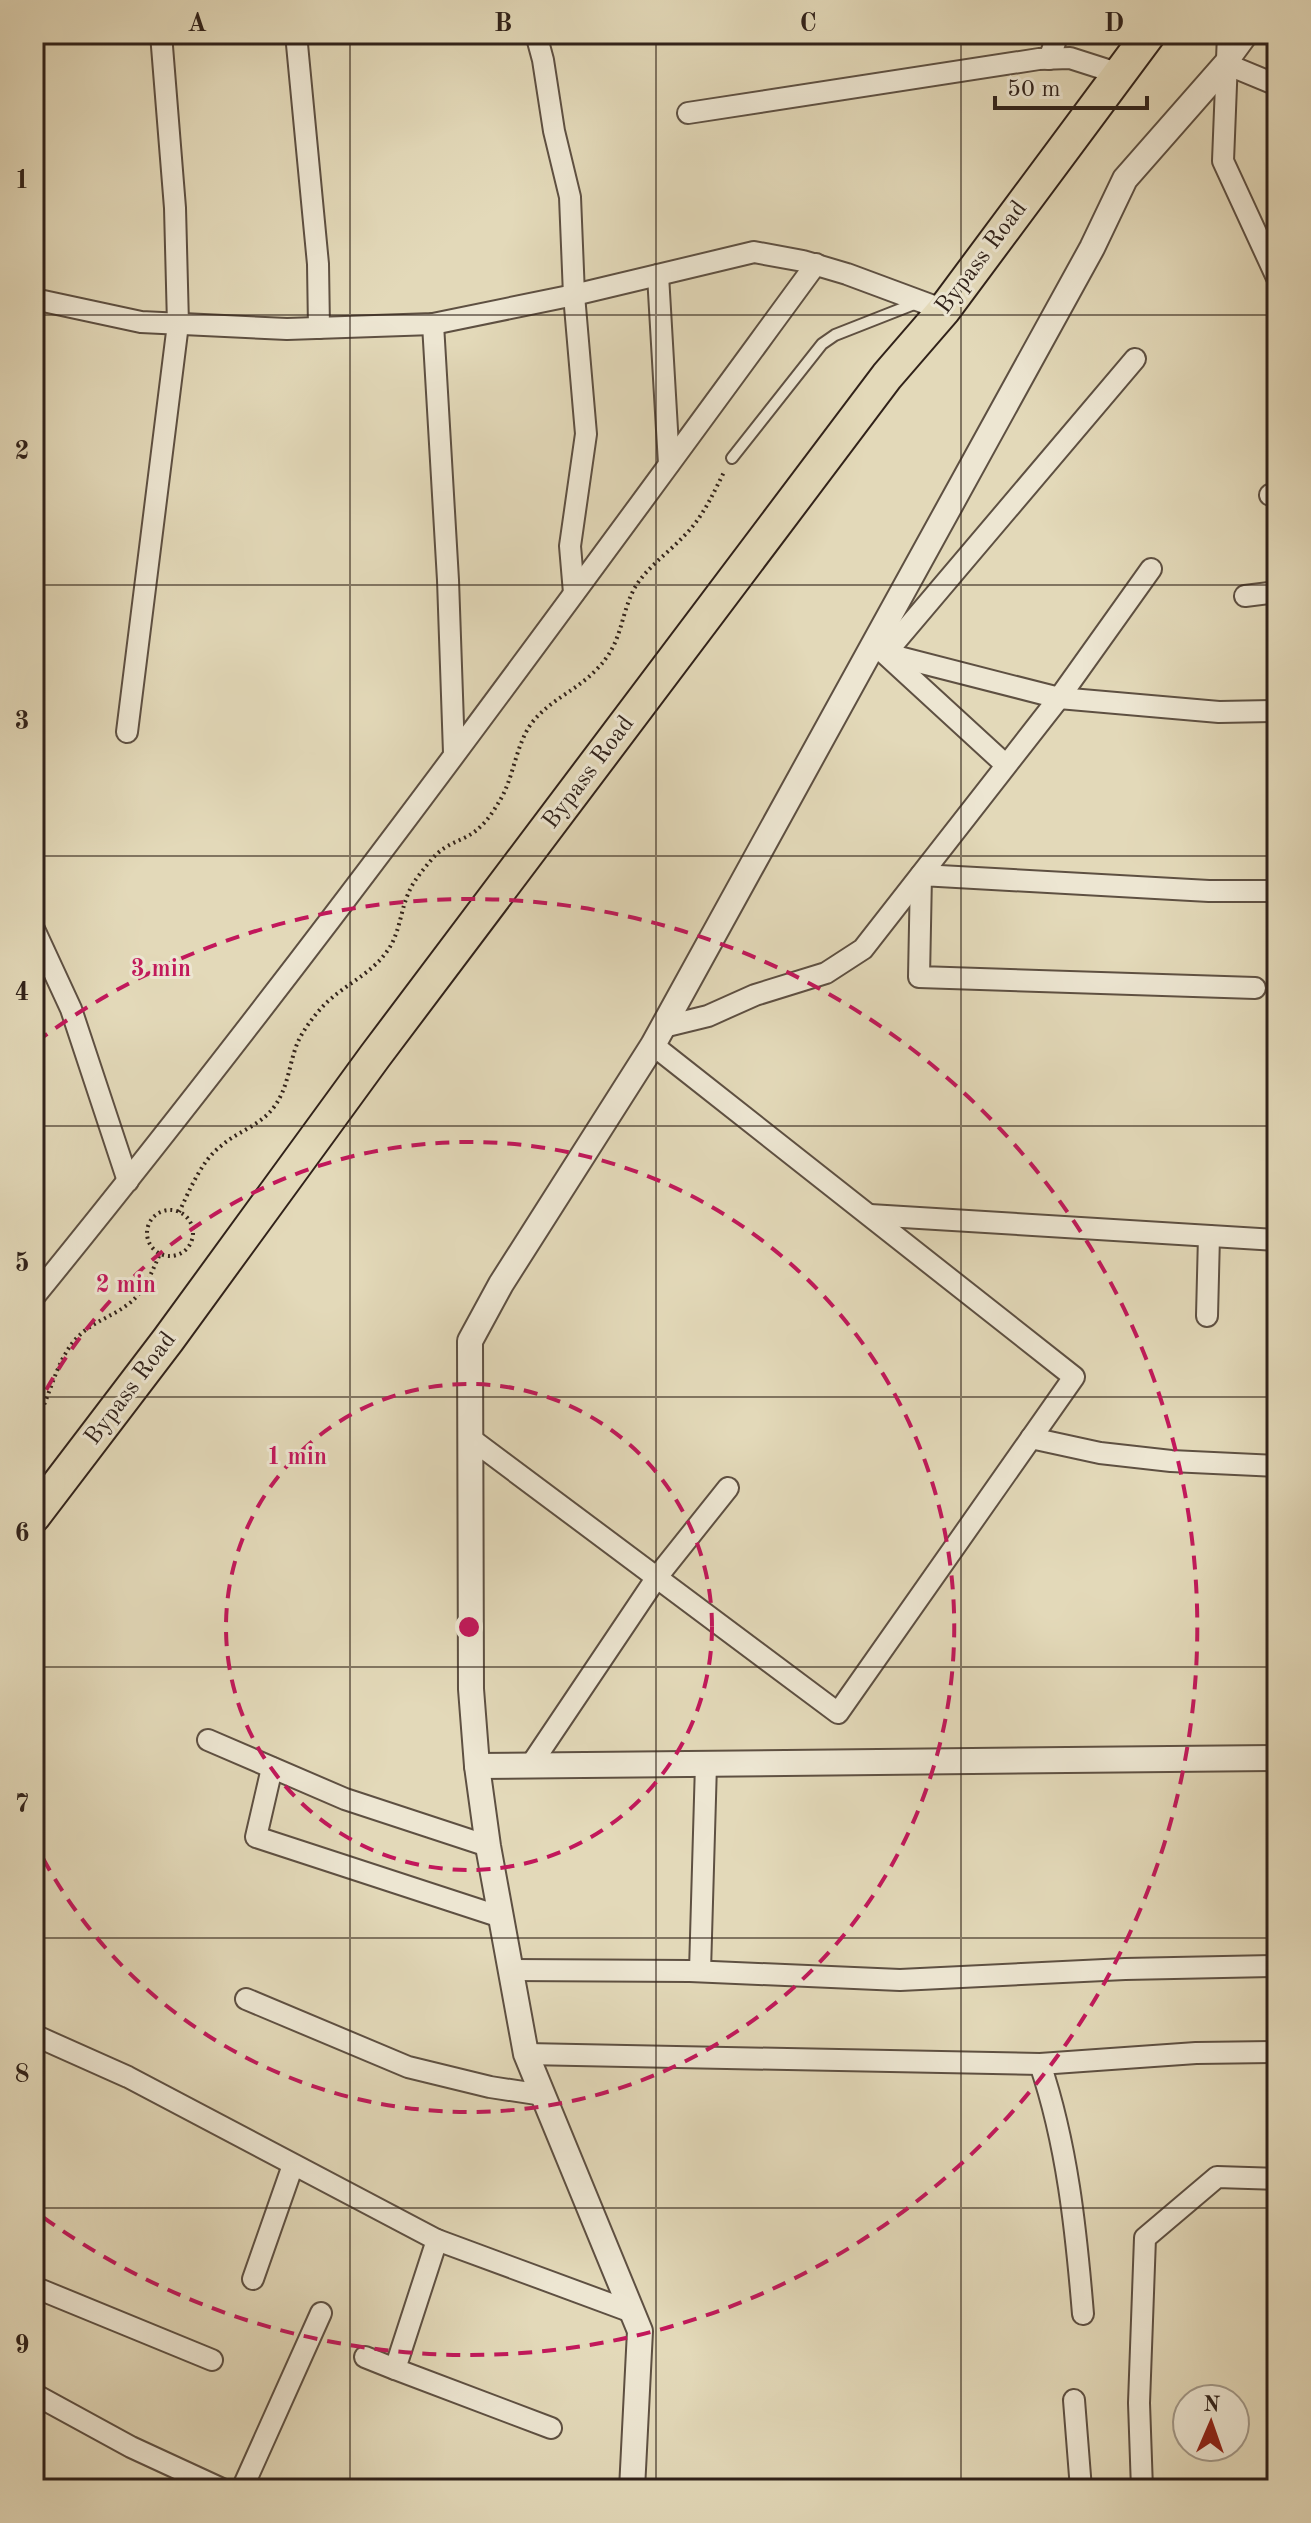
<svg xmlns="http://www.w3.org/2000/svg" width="1311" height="2523" font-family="'Old Standard TT',serif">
<rect width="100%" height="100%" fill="#e3d9b9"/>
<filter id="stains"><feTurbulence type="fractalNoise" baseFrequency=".0025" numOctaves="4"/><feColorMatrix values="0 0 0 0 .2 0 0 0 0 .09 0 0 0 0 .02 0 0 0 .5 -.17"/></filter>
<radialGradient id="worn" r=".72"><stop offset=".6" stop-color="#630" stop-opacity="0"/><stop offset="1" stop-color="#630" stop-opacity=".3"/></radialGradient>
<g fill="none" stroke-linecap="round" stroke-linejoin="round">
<g stroke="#5e5042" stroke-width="14">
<path id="service" d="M732 458 822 344 835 335 919 302"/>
</g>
<g stroke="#5e5042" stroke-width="24">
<g id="minor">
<path d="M296 34 318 264 319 328"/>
<path d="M536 34 543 60 554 131 570 197 574 295 586 434 570 546 574 593"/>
<path d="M1228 34 1223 161 1277 278"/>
<path d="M1248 34 1226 64 1277 85"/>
<path d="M1049 59 1058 34"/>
<path d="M688 113 1039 59 1070 58 1120 74"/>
<path d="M658 275 669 464"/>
<path d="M34 299 141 322 287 329 433 324 574 295 754 252 803 261 847 274 944 310"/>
<path d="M433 324 448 580 454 753"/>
<path d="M1270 495 1277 494"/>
<path d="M1245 596 1277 592"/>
<path d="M887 654 1059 698 1219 712 1277 711"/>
<path d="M127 732 178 324 175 208 161 34"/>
<path d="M1006 765 885 654 1135 359"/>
<path d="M34 929 71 1009 128 1181"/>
<path d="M1255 988 919 977 921 875 1209 891H1277"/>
<path d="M663 1027 708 1016 755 995 826 973 863 949 1059 698 1151 569"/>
<path d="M870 1215 1277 1240"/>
<path d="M34 1297C307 962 561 612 816 264"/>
<path d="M1207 1316 1209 1236"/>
<path d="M470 1438 838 1713 1074 1377 653 1045"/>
<path d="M1031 1438 1100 1453 1171 1461 1277 1466"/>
<path d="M208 1740 345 1799 488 1846"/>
<path d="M530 1766 657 1577 728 1488"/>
<path d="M272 1768 256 1837 501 1917"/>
<path d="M511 1970 690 1971 900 1980 1125 1969 1277 1966"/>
<path d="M700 1971 706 1764"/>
<path d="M246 1999 408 2067 490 2087 543 2095"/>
<path d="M34 2035 128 2077 437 2240 632 2312"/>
<path d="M526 2054 1040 2064 1196 2053 1277 2052"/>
<path d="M1040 2064C1067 2144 1076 2229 1083 2314"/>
<path d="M437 2240 395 2369 551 2428"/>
<path d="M253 2279 293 2165"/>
<path d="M34 2287 212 2360"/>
<path d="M365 2357 395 2369"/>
<path d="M34 2394 131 2447 222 2489"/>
<path d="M1074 2400 1081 2489"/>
<path d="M242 2489 321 2313"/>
<path d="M1142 2489 1139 2403 1145 2238 1217 2177 1277 2179"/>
</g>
</g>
<g stroke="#5e5042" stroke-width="28">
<g id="tertiary">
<path d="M477 1766 1277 1758"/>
<path d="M632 2489 640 2331 526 2054 488 1846 477 1766 471 1689 470 1341 501 1284 653 1045 1092 248 1125 179 1226 64"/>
</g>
</g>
<g stroke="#31221a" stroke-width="36">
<path id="primary" d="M34 1516 168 1340 375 1056 887 376 944 310 1149 34"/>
</g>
<g stroke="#31221a" stroke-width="4" stroke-dasharray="2 4" stroke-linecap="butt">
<circle cx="170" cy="1233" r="23"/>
<path d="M179 1212C190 1190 201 1161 221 1146 238 1131 260 1126 274 1107 291 1084 289 1055 302 1034 311 1019 324 1003 338 993 356 979 374 970 388 950 400 932 400 913 408 894 413 881 423 870 432 859 448 840 466 842 481 826 488 820 494 810 499 802 514 778 515 747 531 724 549 700 576 691 596 670 623 643 619 619 634 589 646 568 667 554 684 536 703 517 713 494 725 470"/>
<path d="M34 1426C50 1398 54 1366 74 1341 90 1322 113 1317 131 1302 146 1289 152 1271 160 1254"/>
</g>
<use href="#service" stroke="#ede6d2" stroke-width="10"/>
<use href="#minor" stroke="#ede6d2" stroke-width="20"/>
<use href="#tertiary" stroke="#ede6d2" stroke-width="24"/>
<use href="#primary" stroke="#e3d9b9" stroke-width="32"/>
</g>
<path fill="none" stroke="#31221a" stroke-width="2" stroke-opacity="0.55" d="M350 34V2489M656 34V2489M961 34V2489M34 315H1277M34 585H1277M34 856H1277M34 1126H1277M34 1397H1277M34 1667H1277M34 1938H1277M34 2208H1277"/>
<g fill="none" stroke="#c2185b" stroke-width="4" stroke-dasharray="14 10">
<circle cx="469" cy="1627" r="243"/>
<path d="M35 1411A485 485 0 1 1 35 1843"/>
<path d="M36 1042A728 728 0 1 1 36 2212"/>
</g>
<g text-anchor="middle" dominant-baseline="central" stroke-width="6" stroke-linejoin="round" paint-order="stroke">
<g font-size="24" fill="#31221a" stroke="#ede6d2">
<text transform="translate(982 258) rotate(-53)">Bypass Road</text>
<text transform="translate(589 773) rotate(-53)">Bypass Road</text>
<text transform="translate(131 1389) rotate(-53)">Bypass Road</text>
</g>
</g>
<circle cx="469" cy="1627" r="12" fill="#c2185b" stroke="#ede6d2" stroke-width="4"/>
<g font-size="24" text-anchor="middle" font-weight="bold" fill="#c2185b" stroke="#ede6d2" stroke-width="6" stroke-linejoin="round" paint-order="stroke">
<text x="161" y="976">3 min</text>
<text x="126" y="1292">2 min</text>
<text x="297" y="1464">1 min</text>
</g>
<rect width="1311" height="2523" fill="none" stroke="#e3d9b9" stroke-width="88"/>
<g transform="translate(1211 2423) rotate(2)"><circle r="38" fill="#ede6d2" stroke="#a29888" stroke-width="2"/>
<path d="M0-6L14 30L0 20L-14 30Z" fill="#8f2418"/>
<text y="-12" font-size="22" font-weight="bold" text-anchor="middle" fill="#31221a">N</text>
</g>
<path d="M995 96v12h152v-12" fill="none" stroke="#31221a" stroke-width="4"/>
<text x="1007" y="96" font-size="24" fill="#31221a" stroke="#ede6d2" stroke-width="6" paint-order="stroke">50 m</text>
<rect x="44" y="44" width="1223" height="2435" fill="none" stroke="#31221a" stroke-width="3"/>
<g font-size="26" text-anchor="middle" font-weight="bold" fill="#31221a">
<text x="197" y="31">A</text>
<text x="503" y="31">B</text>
<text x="808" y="31">C</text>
<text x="1114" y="31">D</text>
<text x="22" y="188">1</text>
<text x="22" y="459">2</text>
<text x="22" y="729">3</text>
<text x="22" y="1000">4</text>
<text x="22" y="1271">5</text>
<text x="22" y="1541">6</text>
<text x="22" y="1812">7</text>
<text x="22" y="2082">8</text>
<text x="22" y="2353">9</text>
</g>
<rect width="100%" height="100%" filter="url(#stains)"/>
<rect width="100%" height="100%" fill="url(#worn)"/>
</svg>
